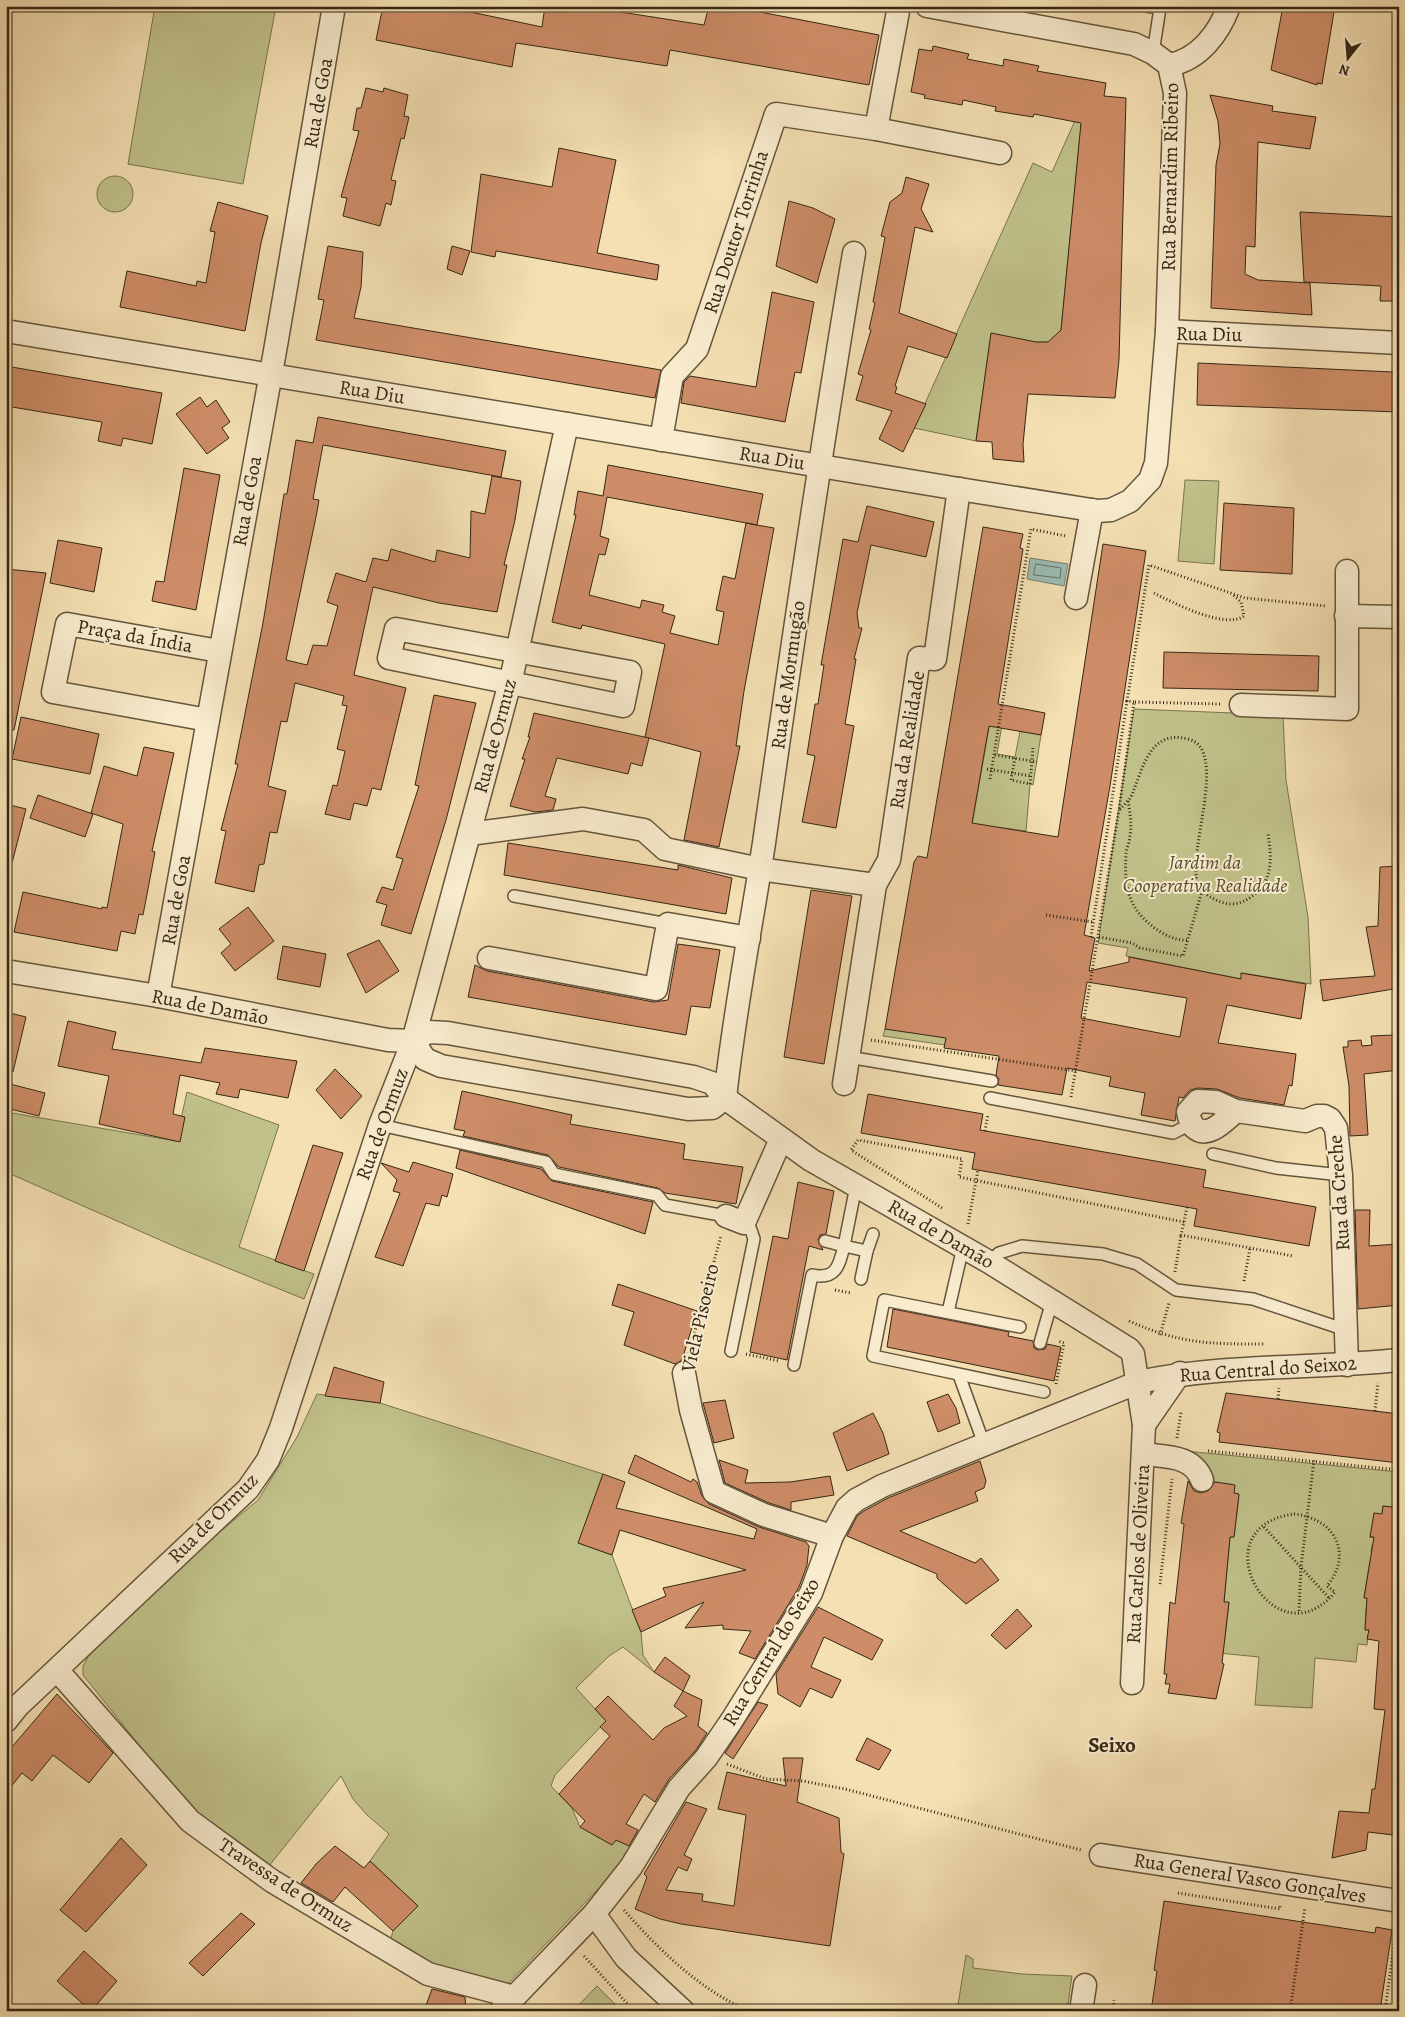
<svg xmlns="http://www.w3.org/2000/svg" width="1405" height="2017" font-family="Alegreya,serif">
<rect width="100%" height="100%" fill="#f4e0b3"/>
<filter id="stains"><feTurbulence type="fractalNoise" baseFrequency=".004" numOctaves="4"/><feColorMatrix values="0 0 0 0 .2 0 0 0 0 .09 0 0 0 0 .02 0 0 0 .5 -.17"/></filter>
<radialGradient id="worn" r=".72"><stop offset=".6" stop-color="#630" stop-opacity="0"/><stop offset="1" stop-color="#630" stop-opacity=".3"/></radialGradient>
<g fill="#c0c189" stroke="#7a744e">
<path d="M155 6H276L243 184 128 164Z"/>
<path d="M1077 116 1082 117 1061 330 1049 342H1036L991 334 976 441 914 428 1033 163 1052 172Z"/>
<circle cx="115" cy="194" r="18"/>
<path d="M1185 480 1219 481 1214 564 1178 561Z"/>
<path d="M1134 709 1283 715 1286 780 1308 917 1311 984 1242 973 1241 979 1126 956 1128 948 1098 943Z"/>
<path d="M992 710 1004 713 997 754 1015 757 1020 731 1041 735 1033 785 1030 784 1026 831 980 825 945 1045 883 1036 885 1029 923 1034 965 865Z"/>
<path d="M187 1092 279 1125 239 1247 314 1274 304 1299 176 1247 6 1172V1112L176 1141Z"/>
<path d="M317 1394 380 1403 603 1474 579 1543 612 1555 641 1632 643 1655 654 1672 623 1647 609 1656 576 1688 606 1721 555 1775 551 1786 572 1808 580 1827 612 1845 616 1840 636 1849 505 1987 467 1979 416 1958 391 1938 393 1931 418 1906 370 1861 389 1834 366 1814 353 1799 341 1776 269 1866 201 1819 180 1796 83 1675V1666L95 1644 203 1546 258 1500 297 1437Z"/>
<path d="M1185 1451 1399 1472V1508L1383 1506 1382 1514 1370 1537 1378 1538 1377 1545H1372L1371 1552 1376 1553 1375 1561H1370L1364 1597 1373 1598 1366 1608 1365 1629 1369 1630 1367 1645 1358 1644 1356 1662 1315 1658 1312 1708 1255 1705 1259 1657 1219 1653 1224 1644 1229 1603 1224 1602 1230 1537H1234L1239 1495 1234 1493 1235 1485 1210 1481Z"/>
<path d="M966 1955 973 1959V1968L1022 1974 1072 1976 1067 2011H957Z"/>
<path d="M597 1986 622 2011H573Z"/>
</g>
<path fill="#9cbcb2" stroke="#738073" d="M1030 558 1068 564 1064 586 1027 579Z"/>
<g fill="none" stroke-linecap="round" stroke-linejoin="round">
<path stroke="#687263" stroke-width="1" d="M1036 564 1061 568 1060 578 1034 575Z"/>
</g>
<g fill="#ce8d68" stroke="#352714" fill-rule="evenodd">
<path d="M383 6H442L542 27 545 6H582L704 25 709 6H729L879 35 869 85 670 50 667 66 516 43 512 67 376 40Z"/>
<path d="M1283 6H1335L1322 84 1317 83V85L1271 70Z"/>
<path d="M933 46 969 54 967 59 1003 66 1004 59 1039 66 1037 71 1106 83 1104 96 1126 98 1119 360 1115 398 1028 394 1023 444 1024 462 993 459 992 442 976 441 991 333 1036 342H1048L1061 330 1081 123 1034 114 1033 117 995 111 996 107 963 100 962 105 924 98 925 95 911 92 919 49 932 51Z"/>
<path d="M366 88 383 92 384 88 408 95 404 116 409 117 404 139 401 138 391 180 396 181 391 205 386 203 380 226 343 216 347 198 341 197 359 131 353 130 357 108H361Z"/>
<path d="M1210 95 1273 106 1272 111 1316 117 1310 149 1258 142 1255 247 1246 246 1245 274 1258 280 1310 283 1312 315 1211 308 1216 165 1220 144 1218 121Z"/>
<path d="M559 148 616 160 597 253 659 265 657 280 496 251 495 257 471 252 481 174 552 187Z"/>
<path d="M906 177 929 184 921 209 933 232 915 227 899 313 957 334 947 358 908 346 895 386 897 387 895 393 926 404 903 452 879 439 892 411 856 400 863 376 858 374 871 330 869 329 875 303 873 302 885 237 881 236 890 202 902 193Z"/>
<path d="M789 201 813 208 835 219 817 283 776 266Z"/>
<path d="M218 202 268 216 261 243 245 331 120 307 127 271 196 286 197 281 206 283 215 232 210 231Z"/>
<path d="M1300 212 1399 217V301H1380L1381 286 1304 282Z"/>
<path d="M328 246 363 252 361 287 354 318 661 370 655 398 316 340 324 300 318 299Z"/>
<path d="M452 246 470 251 462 275 447 269Z"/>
<path d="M772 292 814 302 801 373 795 372 785 422 681 403 684 382 690 376 756 387Z"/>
<path d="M1198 363 1393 372 1399 376V412L1197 405Z"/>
<path d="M6 366 162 393 152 444 123 438 121 446 98 441 102 422 6 406Z"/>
<path d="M200 397 207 407 216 400 230 422 222 428 229 438 207 454 176 414Z"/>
<path d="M318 417 506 451 501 477 323 445 313 499 319 500 317 512 286 660 307 665 313 645 327 646 338 606 327 602 336 573 366 582 373 558 388 561 391 549 435 562 437 550 470 558 471 511 485 514 492 476 521 481 515 520 504 565H507L497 612 439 603 373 587 354 675 406 688 381 790 372 788 367 806 354 803 350 820 325 814 333 785 337 786 345 751 337 749 347 706 342 705 344 696 295 683 287 722 281 721 268 786 286 791 277 833 270 832 264 864 259 865 254 892 215 883 226 831 221 830 238 764H235L263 623 284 494H287L296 440 313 443Z"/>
<path d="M608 465 763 494 757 525 774 528 744 691 736 746H740L719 847 684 840 701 752 645 737 665 644 582 625 581 629 552 622 576 515H574L578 491 603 496ZM607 497 757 525 746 523 735 579 723 576 716 610 724 612 718 645 670 633 675 616 662 612 664 605 642 600 640 608 589 595 599 554 605 555 609 539 600 536Z"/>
<path d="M184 468 220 475 196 610 152 601 156 581 164 582Z"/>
<path d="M1224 503 1294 508 1292 574 1220 570Z"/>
<path d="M867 506 934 522 926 557 871 545 857 613 859 628H862L854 659H856L845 724 854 726 836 828 802 822 815 756 807 754 815 704H818L824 665H821L843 539 858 542Z"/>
<path d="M983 527 1023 534 1020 548 1023 549 998 704 1045 713 1041 735 989 726 972 823 1058 837 1103 544 1146 551 1110 786 1084 935 1095 938 1089 971 1129 962V957L1241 979V973L1306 984 1301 1019 1227 1005 1218 1043 1296 1054 1292 1086 1289 1085 1284 1105 1240 1098 1217 1089 1198 1088 1190 1090 1183 1098 1179 1097 1175 1121 1141 1115 1145 1093 1109 1086 1111 1077 1067 1068 1062 1095 998 1085 999 1079 996 1075 999 1056 944 1048 946 1038 885 1029 914 862 918 856 927 858ZM1087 982 1187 998 1180 1037 1081 1018Z"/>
<path d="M58 540 102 548 94 592 50 583Z"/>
<path d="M6 569 46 573 14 730H6Z"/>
<path d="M1164 652 1319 656 1318 691 1163 688Z"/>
<path d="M434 695 476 703 446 820 411 934 381 925 387 905 376 902 382 887 393 890 403 859 396 857 419 786 415 785Z"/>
<path d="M534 713 649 738 642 766 631 763 628 774 557 758 545 796 556 799 553 810 535 812 510 806 525 759H522L530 737H528Z"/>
<path d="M21 717 99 734 90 774 12 759Z"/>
<path d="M144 747 174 753 152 851 155 852 143 915 139 914 135 934 121 931 117 951 14 932 23 892 102 909V907L107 908 123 824 91 813 104 766 137 776Z"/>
<path d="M38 795 93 814 85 837 30 818Z"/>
<path d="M6 804 26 809 12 863 6 862Z"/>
<path d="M508 843 678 870V865L732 878 726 914 504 875Z"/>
<path d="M1399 866V988L1323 1001 1320 980 1375 976 1366 927 1378 926 1380 867Z"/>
<path d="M811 890 852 896 824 1064 784 1057Z"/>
<path d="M248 907 274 941 235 971 221 953 231 944 219 929Z"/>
<path d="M379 940 399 971 366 993 347 954Z"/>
<path d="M678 944 720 950 710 1008 691 1006 686 1035 468 997 475 965 487 971 654 1002 668 1000Z"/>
<path d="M283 946 326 954 320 987 277 979Z"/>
<path d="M6 1012 26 1017 13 1072H6Z"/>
<path d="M68 1021 116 1032 112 1049 201 1063 205 1048 297 1061 288 1098 240 1089 238 1098 216 1094 220 1083 180 1075 173 1114 185 1117 180 1142 99 1124 109 1076 58 1066Z"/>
<path d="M1395 1035 1399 1070 1364 1074 1368 1135 1350 1136 1349 1086 1343 1047H1348V1041L1361 1040 1362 1046 1372 1045 1371 1036Z"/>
<path d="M335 1069 362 1096 341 1119 316 1090Z"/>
<path d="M10 1084 45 1093 39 1116 6 1108Z"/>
<path d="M462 1091 572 1115 570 1124 685 1144 683 1159 743 1167 736 1204 665 1193 658 1188 559 1167 548 1155 463 1136 465 1131 454 1129Z"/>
<path d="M868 1094 983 1114 980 1130 1206 1170 1203 1187 1316 1207 1309 1246 1194 1226 1197 1209 972 1169 975 1153 861 1133Z"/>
<path d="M313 1145 343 1153 304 1271 275 1261Z"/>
<path d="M460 1150 541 1169 552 1181 653 1202 645 1234 456 1168Z"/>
<path d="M413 1162 453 1174 447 1197 442 1195 439 1206 426 1203 403 1266 375 1257 400 1193 393 1191 397 1180 381 1163 409 1172Z"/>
<path d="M798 1182 834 1191 826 1234 820 1235 818 1240 823 1250 809 1246 787 1360 750 1352 773 1236 788 1239Z"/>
<path d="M1355 1210H1370L1369 1246 1399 1244V1305L1358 1309Z"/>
<path d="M618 1284 697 1311 682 1360 675 1364 624 1345 634 1312 612 1305Z"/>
<path d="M893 1309 1009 1332 1008 1336 1033 1341 1034 1348 1038 1350 1045 1349 1047 1344 1061 1347 1054 1381 887 1347Z"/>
<path d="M334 1367 384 1382 380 1403 325 1396Z"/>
<path d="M1226 1393 1399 1414V1463L1219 1442 1220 1433 1217 1432Z"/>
<path d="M948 1394 956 1408 960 1423 938 1432 927 1402Z"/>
<path d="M725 1400 734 1438 714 1443 703 1403Z"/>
<path d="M873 1413 883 1433 889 1454 847 1471 833 1433Z"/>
<path d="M635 1455 691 1482 693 1479 697 1482 702 1496 709 1504 759 1527 806 1542 809 1546 807 1565 799 1587 755 1659 739 1653 751 1631 723 1629V1625L685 1628 704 1602 641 1632 632 1610 666 1596 663 1588 746 1570 620 1530 612 1555 578 1543 603 1474 625 1482 616 1508 754 1539 757 1529 628 1473Z"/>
<path d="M719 1460 748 1470 745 1483 790 1482 830 1476 834 1495 791 1502V1510L769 1503 725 1483Z"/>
<path d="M980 1461 986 1481 984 1488 975 1492 978 1501 900 1531 975 1563 981 1558 999 1580 966 1604 937 1578V1574L847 1536 857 1516 864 1511 888 1498Z"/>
<path d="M1188 1481 1194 1491 1201 1493 1208 1491 1215 1482 1235 1485 1234 1493 1239 1494 1234 1537H1230L1224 1602H1229L1222 1663 1224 1664 1216 1699 1168 1693 1170 1684H1165L1167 1674H1164L1170 1602 1175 1604 1184 1524 1181 1523Z"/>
<path d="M1383 1506 1399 1508V1826H1394L1393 1835 1368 1832 1366 1850 1332 1858 1339 1811 1369 1813 1372 1789H1375L1385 1710 1374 1709 1379 1641 1367 1639 1369 1630H1365L1367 1598H1364L1374 1537H1370L1374 1513 1382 1514Z"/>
<path d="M818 1607 883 1640 872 1660 824 1637 811 1667 841 1680 832 1698 810 1688 800 1707 778 1694 776 1674Z"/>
<path d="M1017 1609 1032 1626 1006 1649 991 1635Z"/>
<path d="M665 1657 690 1676 683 1691 654 1672Z"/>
<path d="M683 1691 702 1700 698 1726 707 1733 696 1750 669 1779 655 1802 644 1794 626 1824 638 1830 629 1846 616 1840 612 1845 580 1827 585 1821 559 1794 610 1736 600 1727 606 1721 595 1709 608 1696 653 1740 664 1728 687 1716 674 1706Z"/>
<path d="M57 1694 113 1753 89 1783 53 1755 32 1781 22 1773 6 1793V1754Z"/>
<path d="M758 1702 768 1705 733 1759 725 1753Z"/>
<path d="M867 1738 891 1750 879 1770 856 1760Z"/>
<path d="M783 1758H803L797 1802 839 1818 841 1852 844 1854 830 1946 681 1924 660 1919 635 1909 647 1877 644 1874 686 1802 707 1809 684 1855 692 1859 687 1871 678 1867 666 1890 703 1894 702 1901 734 1906 746 1815 718 1809 727 1772 786 1786Z"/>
<path d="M121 1838 147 1865 86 1932 60 1910Z"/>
<path d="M335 1846 364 1868 370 1861 418 1906 393 1931 345 1887 333 1902 301 1883 316 1864Z"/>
<path d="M1164 1901 1375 1933 1376 1927 1392 1930 1380 2011H1151L1157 1971 1154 1970Z"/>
<path d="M241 1913 255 1924 203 1976 189 1963Z"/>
<path d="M84 1951 117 1981 91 2011 57 1981Z"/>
<path d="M432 1989 465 1997 466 2011H424Z"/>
</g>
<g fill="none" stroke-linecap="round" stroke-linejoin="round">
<g stroke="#65553c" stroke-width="14">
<g id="service">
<path d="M1146 6 1160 8 1153 53"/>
<path d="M1016 23 1019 6"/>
<path d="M514 896 668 924"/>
<path d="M848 1057 992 1081"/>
<path d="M990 1098 1173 1133 1191 1124"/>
<path d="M380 1125 546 1162 554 1174 657 1195 665 1205 726 1216"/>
<path d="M1213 1154 1276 1168 1341 1175"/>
<path d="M856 1186 844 1246 867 1251"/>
<path d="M989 1262 999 1253 1022 1246 1103 1254 1137 1264 1176 1290 1253 1299 1346 1330"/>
<path d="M861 1279 867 1251 873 1234"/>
<path d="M948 1312 963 1247"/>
<path d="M1020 1327 884 1300 873 1356 1044 1392"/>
<path d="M1040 1343 1052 1301"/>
<path d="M731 1351 754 1239 751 1230 744 1223"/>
<path d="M794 1365 812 1275C836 1280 839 1266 844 1246L825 1241"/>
<path d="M959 1375 984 1444"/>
</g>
</g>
<g stroke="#65553c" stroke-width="25">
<g id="minor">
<path d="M1169 65C1199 60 1219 33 1229 6"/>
<path d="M876 129 1000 153"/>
<path d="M6 331 959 489 1098 511 1111 510 1130 501 1150 480 1156 463 1167 331 1175 93 1169 65 1153 53 1134 44 927 6"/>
<path d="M1167 331 1399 343"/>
<path d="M661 440 672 376 697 349 776 114 876 129 899 6"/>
<path d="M1076 598 1092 510"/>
<path d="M1346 616 1399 617"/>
<path d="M396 629 630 672 623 706 389 658Z"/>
<path d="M1241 705 1347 709V571"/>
<path d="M208 720 53 692 67 624 219 651"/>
<path d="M469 834 583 819 644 830 665 849 760 869 875 885"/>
<path d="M489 958 656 989 668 924 749 938"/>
<path d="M6 971 158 996 388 1040 413 1041 428 1032 448 1033 694 1077 712 1083 725 1098 811 1160 989 1262 1129 1349 1133 1354 1144 1425 1132 1683"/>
<path d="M158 996 275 351 334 6"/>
<path d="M413 1041 425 1059 441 1066 688 1109 712 1108 725 1098"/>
<path d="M844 1084 875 885 889 860 919 658 935 659 959 489"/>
<path d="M725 1098C734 1013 751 928 764 843 792 646 821 449 854 253"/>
<path d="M1236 1111 1216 1102 1198 1101 1188 1112C1189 1118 1190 1122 1194 1127 1208 1140 1225 1120 1236 1111L1305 1121 1317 1116H1324L1330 1119 1336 1128 1341 1175 1347 1365"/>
<path d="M726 1216 744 1223 781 1139"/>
<path d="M684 1373 691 1410 714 1492 764 1515 832 1536"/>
<path d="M1144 1425 1180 1373"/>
<path d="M1143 1454C1166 1457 1193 1455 1202 1480"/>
<path d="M57 1670 190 1821 272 1881 428 1974 514 1997"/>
<path d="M6 1721 18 1706 248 1489 268 1460 281 1428 380 1125 413 1041 512 675 567 424"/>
<path d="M1101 1855 1399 1901"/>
<path d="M594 1914 626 1958 683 2011"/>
<path d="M501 2011 594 1914 631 1867 679 1788 706 1758 732 1720 811 1593 832 1536 847 1508 856 1500 882 1486 1139 1382C1224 1364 1312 1369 1399 1360"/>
<path d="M1081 2011 1085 1985"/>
</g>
</g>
<g stroke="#352714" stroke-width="3" stroke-dasharray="1 2.5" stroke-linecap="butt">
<path d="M1154 593C1172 602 1225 630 1244 616L1241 602 1232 594"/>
<path d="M1134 702 1127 701 1149 565 1245 598 1326 606"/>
<path d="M1220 704 1134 702 1119 810C1124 805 1131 799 1133 792 1143 767 1151 729 1188 739 1230 749 1186 853 1198 884 1201 893 1213 899 1221 902 1234 907 1246 902 1256 893 1274 877 1271 855 1268 833"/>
<path d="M995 755 1037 762"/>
<path d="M1015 758 1011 780 1030 784 1033 748"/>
<path d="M987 769 1031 776"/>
<path d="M990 779 1031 529 1066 536"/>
<path d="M1128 801C1130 813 1132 824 1130 836 1130 842 1126 848 1126 854 1124 887 1128 909 1156 929 1165 935 1176 941 1188 940"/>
<path d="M1046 915 1093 922"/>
<path d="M1091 937 1127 701"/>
<path d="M1099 937 1132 943 1140 948 1183 956 1202 891"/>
<path d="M871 1040 1076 1071"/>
<path d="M1071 1097 1119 810"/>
<path d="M985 1131 988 1114"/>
<path d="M942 1208 851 1150 858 1140 962 1159 959 1177 1184 1222 1181 1235 1293 1256"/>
<path d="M1184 1222 1187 1207"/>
<path d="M968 1224 978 1170"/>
<path d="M1175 1272 1181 1235"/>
<path d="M1244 1281 1250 1248"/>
<path d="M835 1290 851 1293"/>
<path d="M1129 1321C1181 1344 1209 1344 1264 1344"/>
<path d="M1160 1335 1169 1303"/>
<path d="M689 1353 721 1236"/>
<path d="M746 1354 779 1361"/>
<path d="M1056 1384 1064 1343 1058 1341"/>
<path d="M1278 1399 1279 1388"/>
<path d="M1375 1411 1378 1383"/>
<path d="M1177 1438 1181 1412"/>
<path d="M1208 1451 1399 1470"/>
<path d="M1294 1514C1334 1518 1354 1553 1327 1586L1335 1592C1275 1665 1196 1527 1294 1514Z"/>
<path d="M1264 1527 1329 1598"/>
<path d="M1160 1584 1172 1479"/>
<path d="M1299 1611 1301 1567 1314 1460"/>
<path d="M727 1764 766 1779 803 1781 845 1789 1081 1850"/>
<path d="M1178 1893 1280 1909V1904"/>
<path d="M624 1910C659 1950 700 1990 749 2011"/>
<path d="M584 1956 634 2011"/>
<path d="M1113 2011 1114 2000"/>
<path d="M1290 2011 1305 1907"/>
<path d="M1385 2011 1397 1922"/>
</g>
<use href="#service" stroke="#f8ebce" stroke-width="11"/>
<use href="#minor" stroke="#f8ebce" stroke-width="22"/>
</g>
<g text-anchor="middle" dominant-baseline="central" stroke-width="4" stroke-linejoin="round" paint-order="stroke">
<g font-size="20" fill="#352714" stroke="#f8ebce">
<text transform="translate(318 103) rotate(-80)">Rua de Goa</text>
<text transform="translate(1170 177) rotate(-89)">Rua Bernardim Ribeiro</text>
<text transform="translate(736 232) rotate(-72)">Rua Doutor Torrinha</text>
<text transform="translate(1209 334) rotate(1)">Rua Diu</text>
<text transform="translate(372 392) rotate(9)">Rua Diu</text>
<text transform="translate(772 458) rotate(9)">Rua Diu</text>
<text transform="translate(247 501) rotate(-80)">Rua de Goa</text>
<text transform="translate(135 636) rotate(10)">Praça da Índia</text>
<text transform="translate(788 675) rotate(-82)">Rua de Mormugão</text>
<text transform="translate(495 736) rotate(-75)">Rua de Ormuz</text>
<text transform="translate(907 740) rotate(-81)">Rua da Realidade</text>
<text transform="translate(176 900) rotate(-80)">Rua de Goa</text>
<text transform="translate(210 1007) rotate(11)">Rua de Damão</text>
<text transform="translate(382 1124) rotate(-70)">Rua de Ormuz</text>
<text transform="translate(1339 1193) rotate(-94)">Rua da Creche</text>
<text transform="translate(941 1234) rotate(30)">Rua de Damão</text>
<text transform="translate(700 1318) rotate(-77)">Viela Pisoeiro</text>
<text transform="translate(1268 1369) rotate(-4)">Rua Central do Seixo2</text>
<text transform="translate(213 1518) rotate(-45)">Rua de Ormuz</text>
<text transform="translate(1138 1554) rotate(-87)">Rua Carlos de Oliveira</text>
<text transform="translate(771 1652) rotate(-59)">Rua Central do Seixo</text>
<text transform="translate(1250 1878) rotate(9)">Rua General Vasco Gonçalves</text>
<text transform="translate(286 1885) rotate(33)">Travessa de Ormuz</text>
</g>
<g font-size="20" font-style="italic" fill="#584e31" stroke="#f8ebce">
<text x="1205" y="862">Jardim da<tspan x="1205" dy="23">Cooperativa Realidade</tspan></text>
</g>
<g font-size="21" font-weight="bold" fill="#352714" stroke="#f8ebce">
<text x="1112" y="1745">Seixo</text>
</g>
</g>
<rect width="1405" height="2017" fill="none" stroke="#f4e0b3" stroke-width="25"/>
<rect x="8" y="8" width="1390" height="2002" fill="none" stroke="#352714" stroke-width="2.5"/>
<rect x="12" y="12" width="1380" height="1992" fill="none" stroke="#352714"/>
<g transform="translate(1348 58) rotate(197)" stroke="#f8ebce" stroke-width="4" paint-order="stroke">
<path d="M0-4L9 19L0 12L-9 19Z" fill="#352714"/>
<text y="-8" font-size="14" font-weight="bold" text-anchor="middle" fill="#352714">N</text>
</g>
<rect width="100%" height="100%" filter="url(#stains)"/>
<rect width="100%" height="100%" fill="url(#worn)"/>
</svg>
